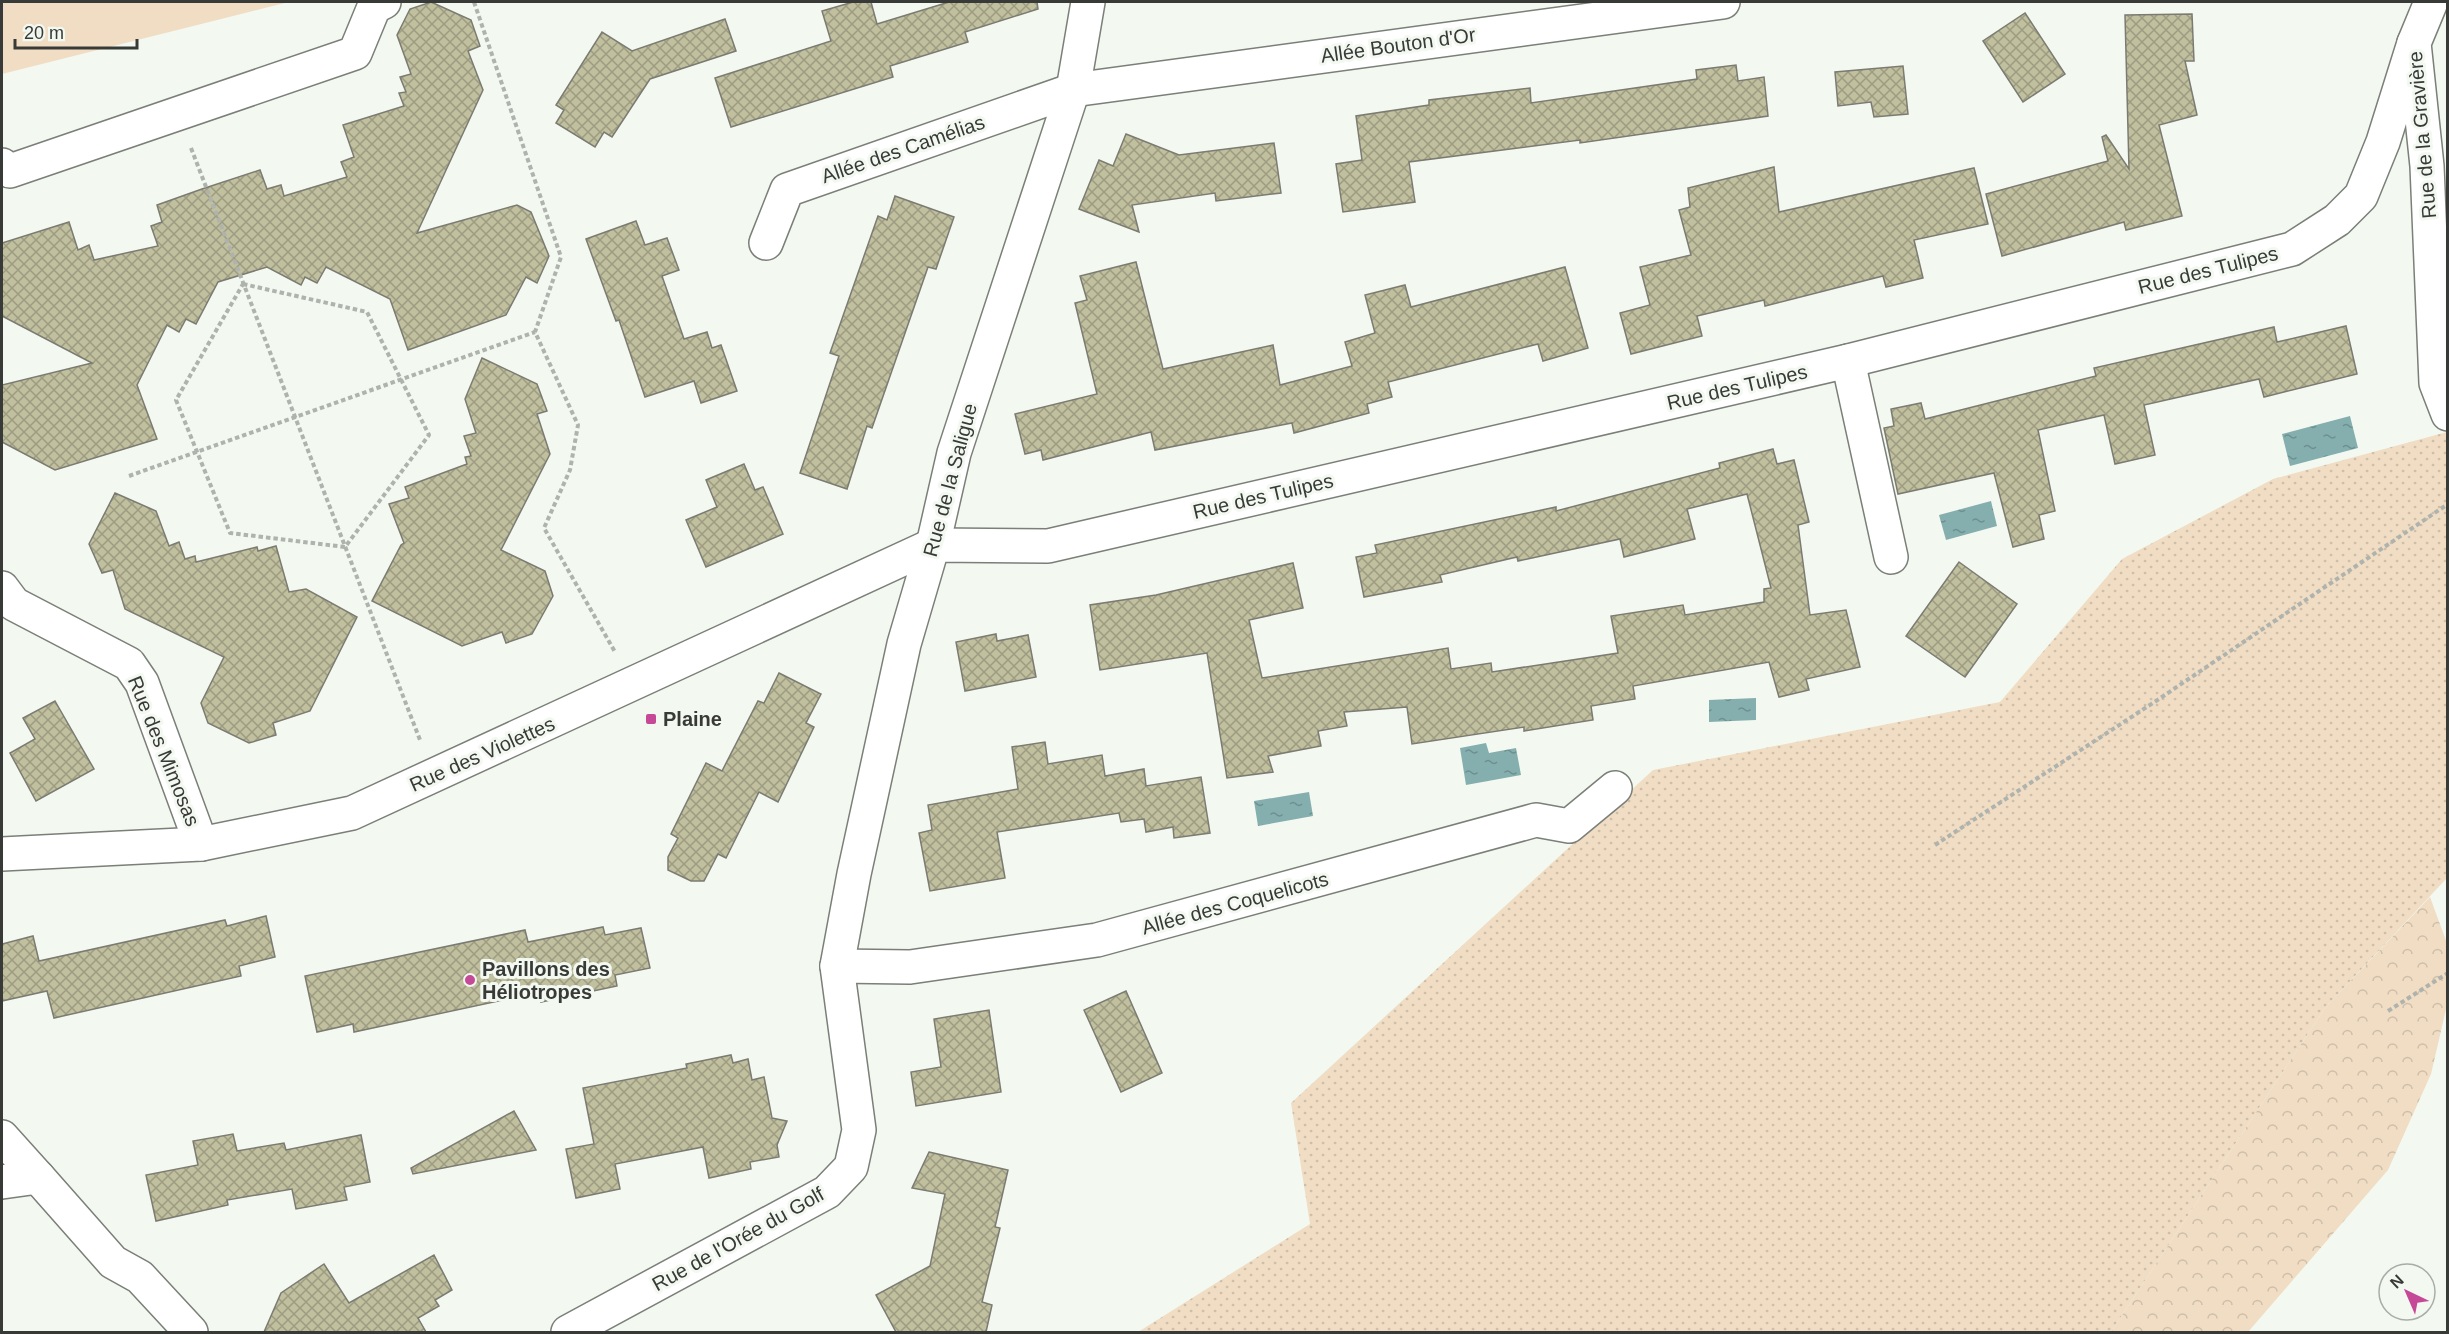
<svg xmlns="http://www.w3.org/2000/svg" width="2449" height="1334" font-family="Arial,sans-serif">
<defs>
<pattern id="grass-dots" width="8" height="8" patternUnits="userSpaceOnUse" patternTransform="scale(1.5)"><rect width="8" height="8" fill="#f0ddc4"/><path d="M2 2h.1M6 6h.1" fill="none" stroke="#cfbea9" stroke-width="1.8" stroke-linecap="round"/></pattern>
<pattern id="forest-crowns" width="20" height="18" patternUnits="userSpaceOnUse" patternTransform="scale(1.5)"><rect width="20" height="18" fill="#f0ddc4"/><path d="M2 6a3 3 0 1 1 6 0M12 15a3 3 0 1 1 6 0" fill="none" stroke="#cfbea9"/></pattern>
<pattern id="water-ripples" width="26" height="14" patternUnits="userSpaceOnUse" patternTransform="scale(1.5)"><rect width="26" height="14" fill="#85aeaf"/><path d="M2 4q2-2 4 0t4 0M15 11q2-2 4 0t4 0" fill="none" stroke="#6e8f8f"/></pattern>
<pattern id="building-cross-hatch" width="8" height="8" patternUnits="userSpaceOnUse" patternTransform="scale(1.5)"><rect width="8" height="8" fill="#c0bf9e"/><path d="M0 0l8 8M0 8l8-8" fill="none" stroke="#9d9c82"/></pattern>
</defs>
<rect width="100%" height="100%" fill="#f3f9f1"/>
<path fill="url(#grass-dots)" d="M2447 432V878L2325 1008 2111 1332H1138L1310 1224 1291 1103 1653 770 2000 702 2122 559 2273 479Z"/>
<path fill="url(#forest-crowns)" d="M2430 897 2448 946 2447 1005 2431 1074 2388 1170 2248 1332H2111L2325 1008Z"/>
<path fill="#f0ddc4" d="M2 2H289L2 74Z"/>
<g fill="url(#water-ripples)">
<path d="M2350 416 2358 448 2290 466 2282 434Z"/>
<path d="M1991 501 1997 526 1946 540 1939 515Z"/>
<path d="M1756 698V720L1709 722V700Z"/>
<path d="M1486 743 1489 753 1516 748 1521 775 1466 785 1460 748Z"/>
<path d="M1309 792 1313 816 1258 826 1254 801Z"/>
</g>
<g fill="url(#building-cross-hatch)" stroke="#7b7b72" stroke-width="1.5">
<path d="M431 2 471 20 480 46 468 51 483 90 417 233 517 205 531 212 549 256 537 283 526 277 506 315 408 350 390 299 326 267 317 283 305 277 301 285 267 267 218 282 196 324 186 319 179 332 167 325 137 385 157 439 55 470 2 442V385L92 363 2 316V243L69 222 78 250 89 245 94 260 158 246 151 226 162 222 157 205 202 189 260 170 267 189 281 185 284 196 347 177 341 162 354 157 343 125 404 106 399 93 406 92 400 77 411 74 397 35 410 9Z"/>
<path d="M853 2H871L877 24 949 2H1037L1038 9 965 32 968 42 890 66 893 77 731 127 715 78 831 41 822 11Z"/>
<path d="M2025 13 2065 74 2023 102 1983 41Z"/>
<path d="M2192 14 2194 61H2185L2197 115 2159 125 2182 216 2126 230 2124 222 2002 256 1986 194 2108 161 2102 137 2106 135 2129 169 2125 15Z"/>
<path d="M725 19 736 51 650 79 612 137 604 132 595 147 556 123 564 110 556 105 602 32 632 51Z"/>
<path d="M1736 65 1738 81 1764 77 1768 116 1580 143V140L1409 162 1415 202 1343 212 1336 164 1362 160 1356 116 1429 105V100L1530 88 1531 103 1697 79 1696 70Z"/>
<path d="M1903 66 1908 114 1874 117 1871 102 1838 106 1835 72Z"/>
<path d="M1126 134 1179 155 1274 143 1281 193 1216 201 1215 193 1132 205 1139 232 1079 209 1099 160 1113 166Z"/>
<path d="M1774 167 1779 212 1974 168 1988 224 1914 240 1923 278 1886 287 1883 276 1765 306 1764 300 1697 316 1702 336 1631 354 1620 313 1650 305 1640 267 1691 255 1679 210 1690 207 1688 188Z"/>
<path d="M895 196 954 217 936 269 928 267 872 428 867 426 847 489 800 473 839 356 830 353 878 216 887 220Z"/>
<path d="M636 221 645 245 667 238 679 270 662 276 684 339 707 332 712 348 721 345 737 391 701 403 694 381 645 397 619 320 616 321 586 239Z"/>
<path d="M1136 262 1163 369 1273 345 1280 385 1352 366 1345 342 1375 333 1365 295 1405 285 1411 307 1565 267 1588 348 1543 361 1538 344 1388 382 1392 397 1367 404 1369 413 1294 433 1292 423 1155 450 1151 432 1043 460 1041 450 1025 454 1015 414 1097 394 1075 303 1087 300 1080 276Z"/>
<path d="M2346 326 2357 374 2264 397 2259 379 2144 405 2155 455 2115 464 2104 415 2038 430 2055 511 2039 515 2044 539 2013 547 1994 473 1898 494 1884 428 1894 426 1891 409 1921 403 1925 419 2096 376 2094 368 2274 327 2277 342Z"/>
<path d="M482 358 537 384 547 411 537 414 550 454 501 550 545 571 553 596 532 634 506 643 502 632 462 646 372 601 401 545 404 543 389 504 409 498 405 487 467 464 465 457 471 456 464 436 476 433 465 399Z"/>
<path d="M1773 449 1777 464 1794 460 1809 522 1798 525 1810 615 1846 610 1860 667 1806 679 1809 690 1779 697 1769 662 1633 686 1635 699 1591 706 1593 720 1524 731V727L1412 744 1407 707 1344 712 1347 726 1318 731 1321 746 1268 756 1273 772 1227 778 1207 653 1100 670 1090 605 1156 595 1293 563 1303 608 1249 620 1262 678 1448 648 1451 669 1491 663 1492 672 1618 653 1611 616 1683 605 1685 615 1764 602V589L1771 588 1747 494 1687 509 1695 539 1624 557 1620 539 1518 561 1517 557 1440 575 1442 582 1364 597 1356 557 1377 553 1375 545 1556 507V511L1720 468 1719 463Z"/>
<path d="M744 464 755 490 763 487 783 534 706 567 686 520 717 507 706 480Z"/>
<path d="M115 493 156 511 169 546 179 542 185 559 195 556 196 562 257 547 258 551 276 546 289 592 306 589 357 617 310 711 273 723 276 735 249 743 208 723 201 703 224 657 125 609 113 570 102 573 89 544Z"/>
<path d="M1959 562 2017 604 1965 677 1906 636Z"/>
<path d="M996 634 997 641 1028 635 1036 677 965 691 956 642Z"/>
<path d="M779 673 821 694 806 723 814 727 778 802 759 792 726 858 718 854 704 881H691L668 870V857L678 838 671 834 706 763 722 771 758 701 764 703Z"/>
<path d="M55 701 94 769 36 801 10 753 35 739 23 718Z"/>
<path d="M1045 742 1048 764 1102 755 1105 776 1144 769 1146 786 1201 777 1210 833 1174 838 1173 827 1146 832 1144 819 1121 822 1119 813 997 832 1005 878 930 891 919 833 932 830 928 805 1018 789 1012 747Z"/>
<path d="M266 916 275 957 239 966 241 976 54 1018 47 991 2 1001V944L33 936 39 961 225 920 227 926Z"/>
<path d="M603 927 605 935 641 928 650 968 615 975 617 986 541 1002 540 992 354 1032 353 1024 317 1032 305 976 525 930 528 942Z"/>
<path d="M1126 991 1162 1073 1121 1092 1084 1010Z"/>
<path d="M989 1010 1001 1092 916 1106 911 1072 941 1067 934 1019Z"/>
<path d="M731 1055 733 1063 748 1059 752 1080 764 1077 772 1118 787 1121 777 1145 779 1157 750 1162 751 1169 709 1178 703 1147 615 1164 620 1189 576 1198 566 1149 594 1144 583 1088 687 1068 686 1064Z"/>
<path d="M514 1111 536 1150 413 1174 411 1168Z"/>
<path d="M233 1134 237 1151 284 1143 286 1150 361 1135 370 1182 344 1187 347 1200 296 1209 292 1189 227 1200 228 1205 156 1221 146 1175 198 1165 193 1141Z"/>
<path d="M929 1152 1008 1170 995 1227 1000 1228 982 1302 992 1305 986 1332H896L876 1295 930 1266 945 1194 912 1188Z"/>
<path d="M434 1255 452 1290 435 1300 439 1306 418 1318 426 1332H264L281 1293 324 1264 349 1303Z"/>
</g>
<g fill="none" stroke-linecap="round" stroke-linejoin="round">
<g stroke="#7a7f78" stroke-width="36">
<g id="minor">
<path d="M2431 2 2414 43 2427 166 2436 383 2448 414"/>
<path d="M2 165 10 171 355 53 374 7 384 2"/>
<path d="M766 243 787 190 1073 90 1723 2"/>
<path d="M1848 361 1891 557"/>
<path d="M2 588 14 604 129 664 142 683 201 844"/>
<path d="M2 854 201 844 352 813 933 545 1048 546 1848 361 2292 249 2337 220 2361 196 2383 142 2414 43"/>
<path d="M837 966 910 967 1097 940 1536 820 1569 826 1615 788"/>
<path d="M2 1137 38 1177 2 1182"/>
<path d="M38 1177 113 1262 140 1277 191 1332"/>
<path d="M568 1332 827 1192 851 1167 859 1130 837 966 854 874 904 644 933 545 954 453 1073 90 1088 2"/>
</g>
</g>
<g stroke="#afb3ad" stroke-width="4" stroke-dasharray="4.5 3" stroke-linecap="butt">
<path d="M474 2 561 257 535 332 578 425 570 470 544 528 615 652"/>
<path d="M191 148 420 740"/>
<path d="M243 284 367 312 429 435 345 547 230 533 176 400Z"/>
<path d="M129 476 535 332"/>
<path d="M1935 845 2156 701 2448 504"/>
<path d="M2388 1011 2448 973"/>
</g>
<use href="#minor" stroke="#fff" stroke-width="33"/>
</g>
<g fill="#c64998" stroke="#f3f9f1" stroke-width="2">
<rect x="645" y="713" width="12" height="12" rx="3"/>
<circle cx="470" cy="980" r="6"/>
</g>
<g text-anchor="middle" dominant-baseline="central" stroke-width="6" stroke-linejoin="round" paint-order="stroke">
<g font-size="20" fill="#383a37" stroke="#f3f9f1">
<text transform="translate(1398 45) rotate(-8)">Allée Bouton d'Or</text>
<text transform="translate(2422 135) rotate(-95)">Rue de la Gravière</text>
<text transform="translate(903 149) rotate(-19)">Allée des Camélias</text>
<text transform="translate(2208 270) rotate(-14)">Rue des Tulipes</text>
<text transform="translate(1737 387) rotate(-13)">Rue des Tulipes</text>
<text transform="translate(950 480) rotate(-75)">Rue de la Saligue</text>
<text transform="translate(1263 496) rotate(-13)">Rue des Tulipes</text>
<text transform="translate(164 751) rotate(68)">Rue des Mimosas</text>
<text transform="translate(482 754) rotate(-24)">Rue des Violettes</text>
<text transform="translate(1235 903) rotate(-15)">Allée des Coquelicots</text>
<text transform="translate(738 1239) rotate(-29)">Rue de l'Orée du Golf</text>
</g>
<g font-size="20" font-weight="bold" fill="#383a37" stroke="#f3f9f1" text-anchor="start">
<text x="663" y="719">Plaine</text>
<text x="482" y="969">Pavillons des<tspan x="482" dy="23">Héliotropes</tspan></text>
</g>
</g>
<rect width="2449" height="1334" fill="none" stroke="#383a37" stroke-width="6"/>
<g transform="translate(2407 1292) rotate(316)"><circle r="28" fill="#f3f9f1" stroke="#a8ada7" stroke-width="1.5"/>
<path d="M0-4.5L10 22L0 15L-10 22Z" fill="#c64998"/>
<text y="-9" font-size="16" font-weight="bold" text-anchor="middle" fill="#383a37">N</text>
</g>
<path d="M15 39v9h122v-9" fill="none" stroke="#383a37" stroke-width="3"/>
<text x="24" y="39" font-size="18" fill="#383a37" stroke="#f3f9f1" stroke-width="4.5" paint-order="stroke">20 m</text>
</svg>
